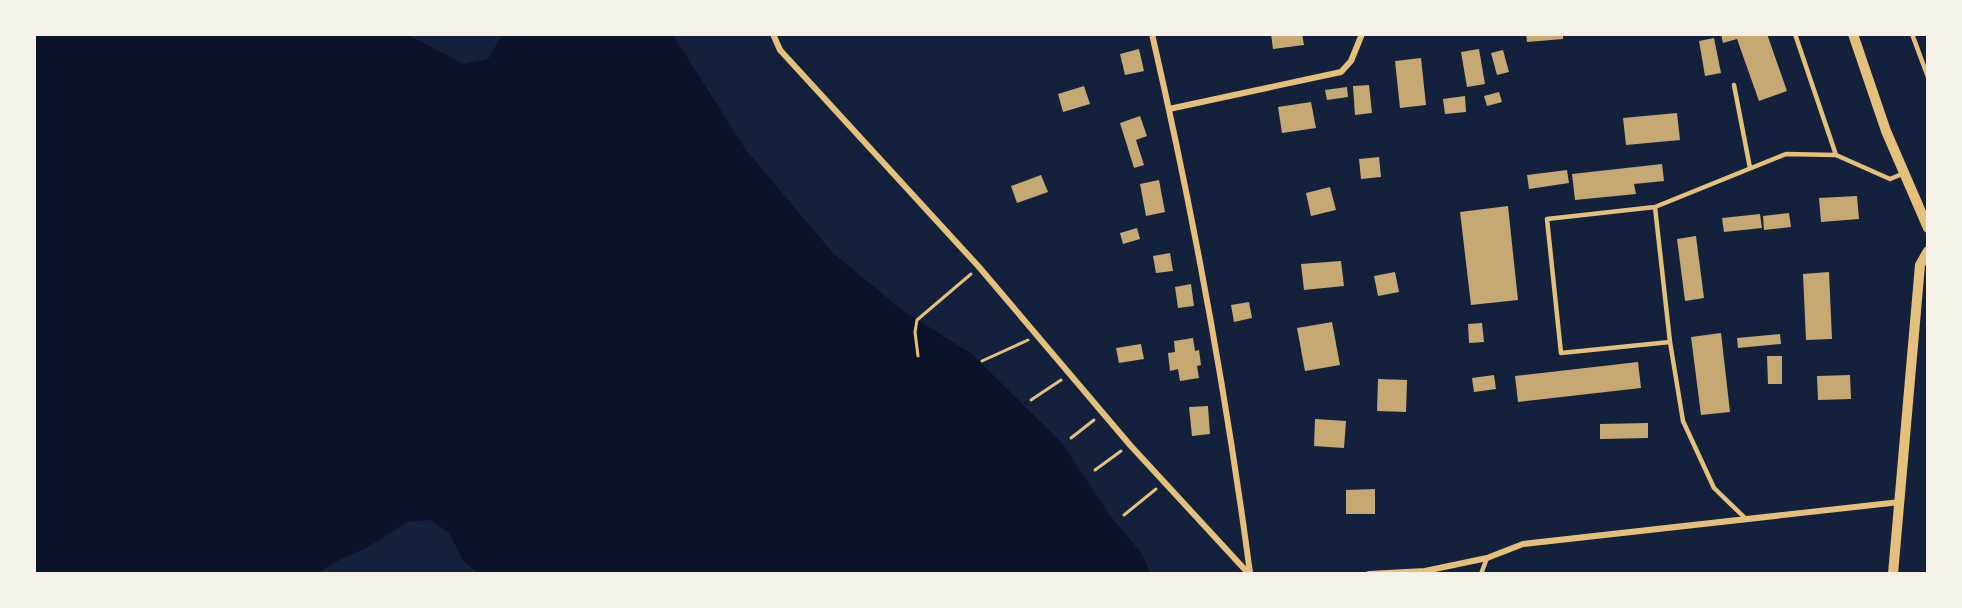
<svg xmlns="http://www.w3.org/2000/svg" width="1962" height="608" font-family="'Sofia Sans Condensed',sans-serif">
<rect width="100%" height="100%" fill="#14213d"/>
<path fill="#0b132b" d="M34 35H409L463 64 488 59 502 35H673L746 150 833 253 902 310 972 354 1063 444 1109 514 1142 554 1150 573H478L464 562 449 533 431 520 408 522 368 547 331 564 319 573H35Z"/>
<g fill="#c6a872">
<path d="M1271 34H1302L1304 45 1273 49Z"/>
<path d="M1526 34H1563V39L1527 42Z"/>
<path d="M1721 34H1767L1787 91 1759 101 1737 39 1723 43Z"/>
<path d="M1714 38 1721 73 1705 76 1699 41Z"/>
<path d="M1139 49 1144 71 1125 75 1120 54Z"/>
<path d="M1479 49 1485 84 1467 87 1461 52Z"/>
<path d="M1503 50 1509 72 1497 75 1491 53Z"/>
<path d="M1421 58 1426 105 1400 108 1395 61Z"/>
<path d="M1369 85 1372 113 1355 115 1353 86Z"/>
<path d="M1084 86 1090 104 1063 112 1058 94Z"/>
<path d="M1347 87 1348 97 1327 100 1325 90Z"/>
<path d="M1499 92 1502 102 1487 106 1484 96Z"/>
<path d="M1465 96 1466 112 1445 114 1443 99Z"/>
<path d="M1311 102 1316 128 1282 133 1278 107Z"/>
<path d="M1677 113 1680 140 1626 145 1623 118Z"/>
<path d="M1140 116 1147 136 1136 140 1144 165 1134 168 1120 123Z"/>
<path d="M1379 157 1381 177 1361 179 1359 159Z"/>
<path d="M1662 164 1664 181 1634 184 1636 194 1575 200 1572 174Z"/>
<path d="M1567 170 1569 183 1529 189 1527 175Z"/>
<path d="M1041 175 1048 192 1017 203 1011 186Z"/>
<path d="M1159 180 1165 212 1146 216 1140 184Z"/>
<path d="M1330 187 1336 210 1311 216 1306 193Z"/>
<path d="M1857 196 1859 219 1821 222 1819 198Z"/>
<path d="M1508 206 1518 300 1471 305 1460 212Z"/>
<path d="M1789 213 1791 227 1764 230 1763 216Z"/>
<path d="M1760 214 1762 228 1724 232 1722 218Z"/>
<path d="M1137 228 1140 239 1123 244 1120 233Z"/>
<path d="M1696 236 1704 298 1685 301 1677 239Z"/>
<path d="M1170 253 1173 271 1156 273 1153 256Z"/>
<path d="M1341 261 1344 286 1304 290 1301 264Z"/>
<path d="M1395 272 1399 292 1378 296 1374 276Z"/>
<path d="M1829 272 1832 339 1806 340 1803 274Z"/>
<path d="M1191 284 1194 306 1178 308 1175 287Z"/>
<path d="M1249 302 1252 318 1234 322 1231 305Z"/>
<path d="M1332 322 1340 365 1305 371 1297 328Z"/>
<path d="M1482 323 1484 342 1469 343 1468 324Z"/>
<path d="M1721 333 1730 412 1701 415 1691 337Z"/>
<path d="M1780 334 1781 344 1738 348 1737 338Z"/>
<path d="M1193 338 1195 351 1199 350 1201 365 1197 366 1199 378 1180 381 1178 369 1170 371 1168 353 1175 352 1174 341Z"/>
<path d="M1141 344 1144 359 1119 363 1116 348Z"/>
<path d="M1767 356H1782V384H1768Z"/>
<path d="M1638 362 1641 388 1518 402 1515 376Z"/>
<path d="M1494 375 1496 389 1474 392 1472 378Z"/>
<path d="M1850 375 1851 399 1818 400 1817 376Z"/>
<path d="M1378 379 1407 380 1406 412 1377 411Z"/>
<path d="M1208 406 1210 434 1192 436 1189 407Z"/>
<path d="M1315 419 1346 421 1344 448 1314 446Z"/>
<path d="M1648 423V438L1600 439V424Z"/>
<path d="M1375 489V514H1346V490Z"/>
</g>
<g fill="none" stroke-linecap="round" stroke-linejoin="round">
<g stroke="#e5c07b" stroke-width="3">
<path d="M918 356 915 332 917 320 971 274"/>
<path d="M982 361 1028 340"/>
<path d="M1031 400 1061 380"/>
<path d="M1071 438 1094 420"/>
<path d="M1095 470 1121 451"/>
<path d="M1124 515 1156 489"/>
</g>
<g stroke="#e5c07b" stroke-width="4.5">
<path d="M1795 34 1836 155"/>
<path d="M1912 34 1928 77"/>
<path d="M1734 85 1750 168"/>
<path d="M1655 207 1670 342 1561 353 1547 219 1655 207 1786 154 1836 155 1890 179 1902 174"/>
<path d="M1670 342 1683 421 1714 488 1744 517"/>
<path d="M1481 574 1487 558"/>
</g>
<g stroke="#e5c07b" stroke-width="6">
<path d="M773 34 780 50 979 267 1130 445 1249 574"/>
<path d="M1152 34C1193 212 1226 392 1250 573"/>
<path d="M1169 109 1341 72 1351 61 1362 34"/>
<path d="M1369 574 1425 571 1487 558 1523 544 1900 502"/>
</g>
<g stroke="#e5c07b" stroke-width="10">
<path d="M1853 34 1886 131 1928 228"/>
<path d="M1893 574 1920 265 1928 251"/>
</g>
</g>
<rect width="1962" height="608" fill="none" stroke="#f6f1e7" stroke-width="72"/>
</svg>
